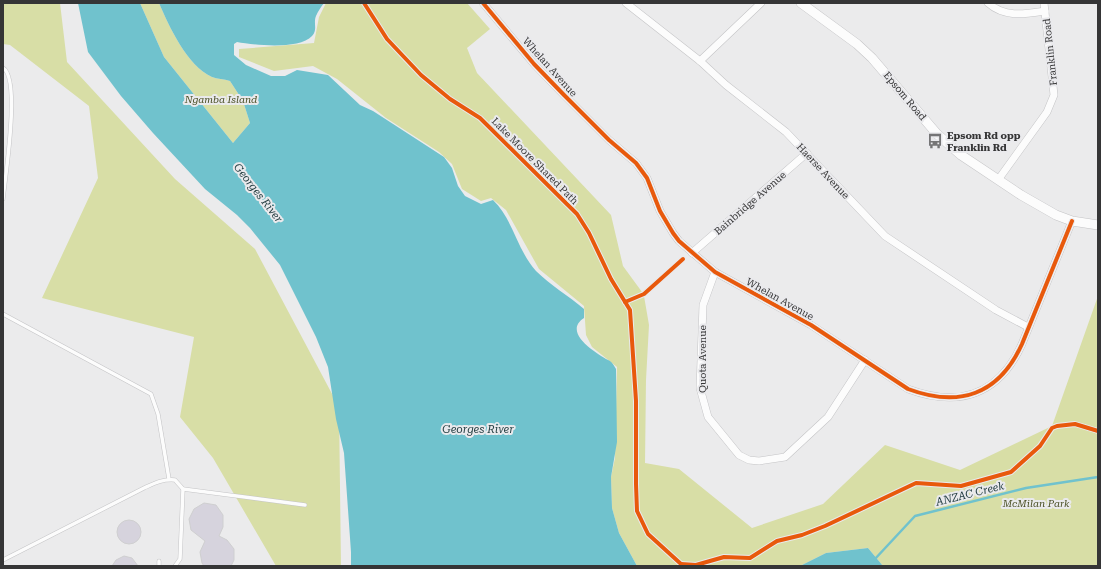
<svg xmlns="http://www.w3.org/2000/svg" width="1101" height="569" font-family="'Roboto Serif',serif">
<rect width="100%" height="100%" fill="#ebebec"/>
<g fill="#d8dea6">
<path d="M3 3H60L67 62 175 179 255 249 339 407 341 566H276L213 458 180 417 194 337 42 298 98 178 89 106 10 45 3 44Z"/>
<path d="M140 3H159C169 26 187 66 212 77 217 79 224 79 230 81L243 101 250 123 233 143 164 57Z"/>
<path d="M326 3H467L490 29 467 48 477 73 611 215 623 266 642 292 680 259 683 262 644 296 649 325 646 380 645 463 679 469 752 528 823 504 885 445 960 470 1052 426 1098 296V566H883L868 548 826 553 800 566H637L619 533 612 508 611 477 615 458 617 367 592 347 586 335 584 306 539 269 506 210 491 198 481 201 462 189 452 164 439 152 386 118 337 79 313 66 274 71 239 57V49L314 43 319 17Z"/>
</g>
<g fill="#70c2cd">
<path d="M78 3H140L164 57 233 143 250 123 243 101 230 81C224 79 217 79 212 77 187 66 169 26 159 3H324C321 7 318 11 316 16 313 23 318 30 312 36 299 50 254 45 237 42L234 44V55L246 65 271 76H285L297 70 328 75 360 105 373 111 444 157 452 168 458 186 465 196 481 204 493 200C513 219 517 250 536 271 550 285 569 296 584 309V318C561 333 599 355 610 361 613 363 614 366 616 369L617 442 611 477 612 508 619 533 637 566H351V552L344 453 336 419 328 367 316 337 280 265 250 228 237 215 205 189 153 133 121 96 88 52Z"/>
<path d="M868 548 883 566H800L826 553Z"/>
</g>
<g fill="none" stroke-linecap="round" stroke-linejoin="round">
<path stroke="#70c2cd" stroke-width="2.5" d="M874 560 915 516 1026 488 1098 477"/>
</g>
<g fill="#d6d3dd" stroke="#cfcfd0">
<path d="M204 503 216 505 223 515V527L219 536 227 540 234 549V560L231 566H204L202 563 200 552 205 541 191 530 189 519 194 509Z"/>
<circle cx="129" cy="532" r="12"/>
<path d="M124 556 132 558 138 566H112L116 560Z"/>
</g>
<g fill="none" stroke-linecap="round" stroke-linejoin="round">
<g stroke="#c4c4c6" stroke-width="4.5">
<g id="service">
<path d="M3 68C21 78 5 178 3 199"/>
<path d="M3 314 151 394 158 414 169 479"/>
<path d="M183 489 305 505"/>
<path d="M3 560 144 488C155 483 162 479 175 480L183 489 180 559 175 566"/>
<path d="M159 566V561"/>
</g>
</g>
<g stroke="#c4c4c6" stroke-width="8">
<g id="minor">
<path d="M483 3 534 64 564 95 609 140 636 163 647 178 660 211 673 233 679 241 715 272 811 325 908 389C959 408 999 395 1022 344L1072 221"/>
<path d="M626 3 700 61 726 85 786 132 885 236 996 310 1028 327"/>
<path d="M988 3C1005 18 1025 14 1045 11"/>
<path d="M700 61 761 3"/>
<path d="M998 180 1047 112 1054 95 1044 3"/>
<path d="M692 253 807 153"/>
<path d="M715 272 703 305 700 388 708 417 739 455 749 460 759 461 785 457 828 417 865 360"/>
</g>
</g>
<g stroke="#c4c4c6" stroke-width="10">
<path id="tertiary" d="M801 3 857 44 872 58 937 134 961 155 1021 195 1056 215 1072 221 1098 225"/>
</g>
<use href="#service" stroke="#fcfcfc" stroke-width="3.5"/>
<use href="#minor" stroke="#fcfcfc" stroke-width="7"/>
<use href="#tertiary" stroke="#fcfcfc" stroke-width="9"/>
<g stroke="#eaeaed" stroke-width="6">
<g id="cycleway">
<path d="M364 3 387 39 421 75 450 99 480 118 577 214 589 233 611 279 630 310 636 401V484L637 511 648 534 681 564"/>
<path d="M483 3 534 64 564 95 609 140 636 163 647 178 660 211 673 233 679 241 715 272 811 325 908 389C959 408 999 395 1022 344L1072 221"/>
<path d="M625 302 644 294 683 259"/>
<path d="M681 564 696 565 724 557 750 558 777 541 802 535 825 526 916 483 961 486 1011 472 1040 446 1052 428 1057 426 1075 424 1098 431"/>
</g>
</g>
<use href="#cycleway" stroke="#e8590c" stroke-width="4"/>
</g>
<defs>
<g id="bus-bare" transform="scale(1.2)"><path d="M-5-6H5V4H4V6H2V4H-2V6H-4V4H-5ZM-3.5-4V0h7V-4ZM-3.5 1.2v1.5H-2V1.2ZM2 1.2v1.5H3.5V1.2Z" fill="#757576" stroke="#eaeaed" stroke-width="2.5" paint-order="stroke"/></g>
</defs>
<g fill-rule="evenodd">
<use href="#bus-bare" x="935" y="141"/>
</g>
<g text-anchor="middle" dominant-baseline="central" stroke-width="4" stroke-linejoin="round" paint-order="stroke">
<g font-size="10" fill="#353536" stroke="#eaeaed">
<text transform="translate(1050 52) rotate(-96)">Franklin Road</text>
<text transform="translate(550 67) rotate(48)">Whelan Avenue</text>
<text transform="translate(905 96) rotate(50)">Epsom Road</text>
<text transform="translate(535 161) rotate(45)">Lake Moore Shared Path</text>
<text transform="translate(823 171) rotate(47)">Haerse Avenue</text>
<text transform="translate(750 203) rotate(-41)">Bainbridge Avenue</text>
<text transform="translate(780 299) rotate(29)">Whelan Avenue</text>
<text transform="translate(702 359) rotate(-90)">Quota Avenue</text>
</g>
<g font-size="10" font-style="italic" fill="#4a4f24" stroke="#eaeaed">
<text x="221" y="99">Ngamba Island</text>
<text x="1036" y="503">McMilan Park</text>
</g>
<g font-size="10" font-weight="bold" fill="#353536" stroke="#eaeaed" text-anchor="start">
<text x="947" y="135">Epsom Rd opp<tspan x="947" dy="12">Franklin Rd</tspan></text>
</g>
<g font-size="11" font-style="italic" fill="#274044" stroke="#eaeaed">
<text transform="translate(258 193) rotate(52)">Georges River</text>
<text x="478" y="429">Georges River</text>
<text transform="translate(970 494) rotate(-14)">ANZAC Creek</text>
</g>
</g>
<rect width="1101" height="569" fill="none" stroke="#353536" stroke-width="8"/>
</svg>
